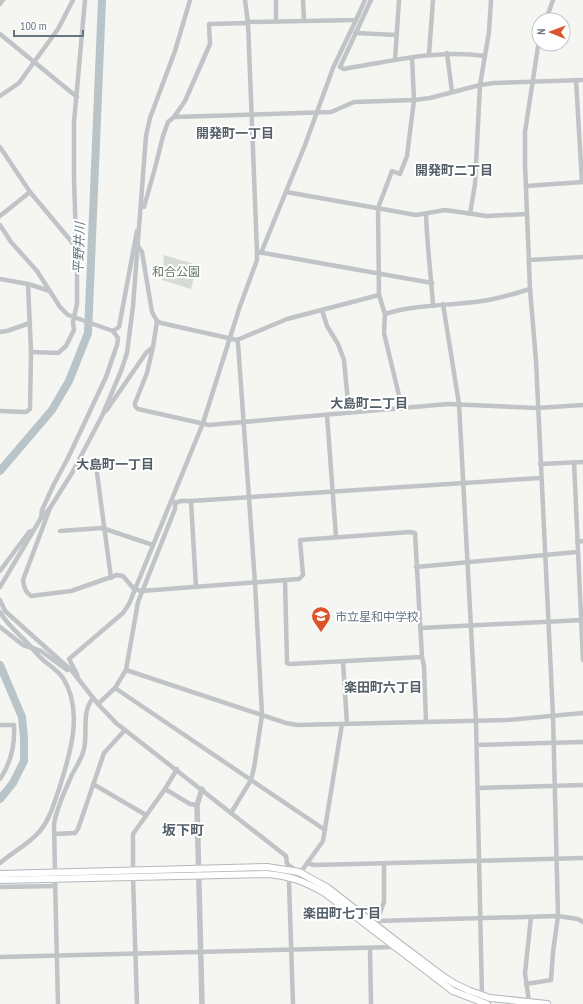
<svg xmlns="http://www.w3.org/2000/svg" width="583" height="1004" font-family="'PT Sans Narrow','Noto Sans JP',sans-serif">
<rect width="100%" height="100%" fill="#f5f5f2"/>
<path fill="#d6dcd3" d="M164 255 197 265 191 289 162 280Z"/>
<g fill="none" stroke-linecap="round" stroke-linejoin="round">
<g stroke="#b8c4c8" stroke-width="8">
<path d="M0 471 52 410 69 381 88 333 102 0"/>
<path d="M0 665 22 717 24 738V761L13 783 0 799"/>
</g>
<g stroke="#b3b8bc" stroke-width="8">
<g id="secondary">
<path d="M0 874 267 867 299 872 328 888 400 944 441 975 455 984 470 991 490 998 547 1004"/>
<path d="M0 880 266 874C291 876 303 881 325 893L453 991 487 1004"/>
</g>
</g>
<g stroke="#c0c4c7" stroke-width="4.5">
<path d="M276 0V21"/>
<path d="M303 0 304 21"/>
<path d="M371 0 340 67 344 69C391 61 438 49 485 56"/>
<path d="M0 4 3 0"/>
<path d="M546 20 553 0"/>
<path d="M248 22 356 20 365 0"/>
<path d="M355 33 397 35"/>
<path d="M0 34 77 97"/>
<path d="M447 53 452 92"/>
<path d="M429 54 433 0"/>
<path d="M395 60 399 0"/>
<path d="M576 80 582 182"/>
<path d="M0 96 19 83 58 29 73 0"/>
<path d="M174 117 331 112 354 102 414 100 430 98 480 85 494 83 583 80"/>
<path d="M0 147 30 192 76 247"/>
<path d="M526 186 583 182"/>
<path d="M286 192 416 215 445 210 487 216 527 214"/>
<path d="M144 207 155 168 163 136 168 122 174 117 185 101 210 44 209 24 248 23"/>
<path d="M426 214C427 245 431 275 433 306"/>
<path d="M470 214 475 184 480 85 489 32 491 0"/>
<path d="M0 216 30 192"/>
<path d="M0 225 11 242 37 271 60 307 68 315 113 331 118 338 117 345 106 377 68 458 54 484 42 510 41 518"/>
<path d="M258 252 432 283"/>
<path d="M261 253 305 145 333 68 356 20"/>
<path d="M529 260 583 257"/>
<path d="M0 279 28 284 50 291"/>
<path d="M443 304 459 404 476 721 482 996"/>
<path d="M322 310 327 326 338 344 344 360 349 413"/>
<path d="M385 314C416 304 450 306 482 301 498 299 514 294 530 289"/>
<path d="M157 321 161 323 237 340 287 319 379 295"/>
<path d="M113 331 119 327 137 231"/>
<path d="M0 332 7 331 30 323"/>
<path d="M153 347 147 373 135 403V406L138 409 209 425 448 404 537 408 583 405"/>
<path d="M31 352 58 353 66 346 74 330 73 322 77 304V272L74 178V122L85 0"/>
<path d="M402 408 384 333 385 314 379 295 378 208 392 171 400 174 407 156 414 100 412 57"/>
<path d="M0 411 26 412 30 409 31 352 28 284"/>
<path d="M106 411 146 353 153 347 157 321 152 312 142 252 138 246"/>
<path d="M327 415 336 537"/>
<path d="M574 462 583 660"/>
<path d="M540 464 583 462"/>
<path d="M97 473 111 578"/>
<path d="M191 501 196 587"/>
<path d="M175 503 181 501H191L540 478"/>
<path d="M50 508 23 580C24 587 25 592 31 596L71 591 117 575 123 576 134 589 141 591 299 579 303 575 300 540 410 532 415 533 422 657 290 664 287 663 285 580"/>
<path d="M60 531 102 528 153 545"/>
<path d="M577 542 583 541"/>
<path d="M416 567 577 552"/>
<path d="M0 571 29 532 32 531"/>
<path d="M0 587 41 518 50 508 72 473 102 416 121 371 127 353 133 306 146 136 150 118 175 51 190 0"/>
<path d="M0 600 5 611 72 671 98 704 116 723 286 856 287 864 297 871"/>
<path d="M0 612C8 626 22 636 32 648 34 650 36 653 38 655 45 663 57 669 63 678 84 711 70 755 59 789 54 803 50 819 40 831 29 844 13 852 0 863"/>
<path d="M0 627 23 645 41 651 67 670"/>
<path d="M420 628 583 620"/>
<path d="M422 657 424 666 426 722"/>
<path d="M343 662 347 724"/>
<path d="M126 670 286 723 297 725 507 720 583 713"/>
<path d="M78 678 77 674 69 659 123 613 129 604 203 423 240 306 257 260V252L248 23 245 0"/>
<path d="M115 688 325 830"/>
<path d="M98 704 115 688 126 670 138 602 175 509V503L174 502"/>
<path d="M0 725H14C15 745 11 763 0 779"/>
<path d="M477 745 583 742"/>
<path d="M93 784 146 815"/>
<path d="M478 788 583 785"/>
<path d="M165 789 190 804 197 805"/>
<path d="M231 813 251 780 254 768 262 715 255 583 238 343 237 340"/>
<path d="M54 834 75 833 78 829 104 753 125 730"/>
<path d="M307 863 314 865 583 858"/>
<path d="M133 871V834L165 789 177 769"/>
<path d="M55 873 54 824C57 808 64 792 71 777 75 768 82 759 84 749 88 732 81 713 93 698"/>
<path d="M133 877 137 1004"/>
<path d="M55 878 58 1004"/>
<path d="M0 887 55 886"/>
<path d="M375 921H377L384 902V863"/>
<path d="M377 921 558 916 578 919 583 922"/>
<path d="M370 949 371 1004"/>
<path d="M0 957 395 947"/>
<path d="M526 984 551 980 553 952 558 916 553 716 536 361 530 289 525 164V132L539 40"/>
<path d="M529 1002 525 973 531 917"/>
<path d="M293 1004 289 882 303 869 323 841 342 724"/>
</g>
<path stroke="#c0c4c7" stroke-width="5.5" d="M202 789 197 805 202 1004"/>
<use href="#secondary" stroke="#fff" stroke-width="6"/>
</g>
<defs>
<g id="school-pin" transform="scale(1)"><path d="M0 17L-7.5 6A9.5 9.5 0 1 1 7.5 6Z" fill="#dc542b" stroke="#fff"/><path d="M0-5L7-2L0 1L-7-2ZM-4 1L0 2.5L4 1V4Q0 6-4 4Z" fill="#fff"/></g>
</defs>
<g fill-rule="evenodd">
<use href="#school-pin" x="321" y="616"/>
</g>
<g text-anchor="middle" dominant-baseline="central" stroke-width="4" stroke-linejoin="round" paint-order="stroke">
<g font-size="12" fill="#687964" stroke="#fff">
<text x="176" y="271">和合公園</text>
</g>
<g font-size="12" fill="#657582" stroke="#fff" text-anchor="start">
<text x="335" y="616">市立星和中学校</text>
</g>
<g font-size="13" font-weight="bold" fill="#535e67" stroke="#fff">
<text x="235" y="133">開発町一丁目</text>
<text x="454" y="170">開発町二丁目</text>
<text x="369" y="403">大島町二丁目</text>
<text x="115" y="464">大島町一丁目</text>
<text x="383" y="687">楽田町六丁目</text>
<text x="342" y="913">楽田町七丁目</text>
</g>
<g font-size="13" font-style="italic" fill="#61777f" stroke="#fff">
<text transform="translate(79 248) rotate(-88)">平野井川</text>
</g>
<g font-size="14" font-weight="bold" fill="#535e67" stroke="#fff">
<text x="183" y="830">坂下町</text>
</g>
</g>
<g transform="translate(551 32) rotate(271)"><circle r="19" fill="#ffffff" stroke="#c1c8cd"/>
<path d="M0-3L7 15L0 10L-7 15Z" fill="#dc542b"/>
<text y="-6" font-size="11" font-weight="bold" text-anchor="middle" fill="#657582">N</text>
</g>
<path d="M14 30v6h69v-6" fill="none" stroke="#657582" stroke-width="2"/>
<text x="20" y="30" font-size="12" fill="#657582" stroke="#ffffff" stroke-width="3" paint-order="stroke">100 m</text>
</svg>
